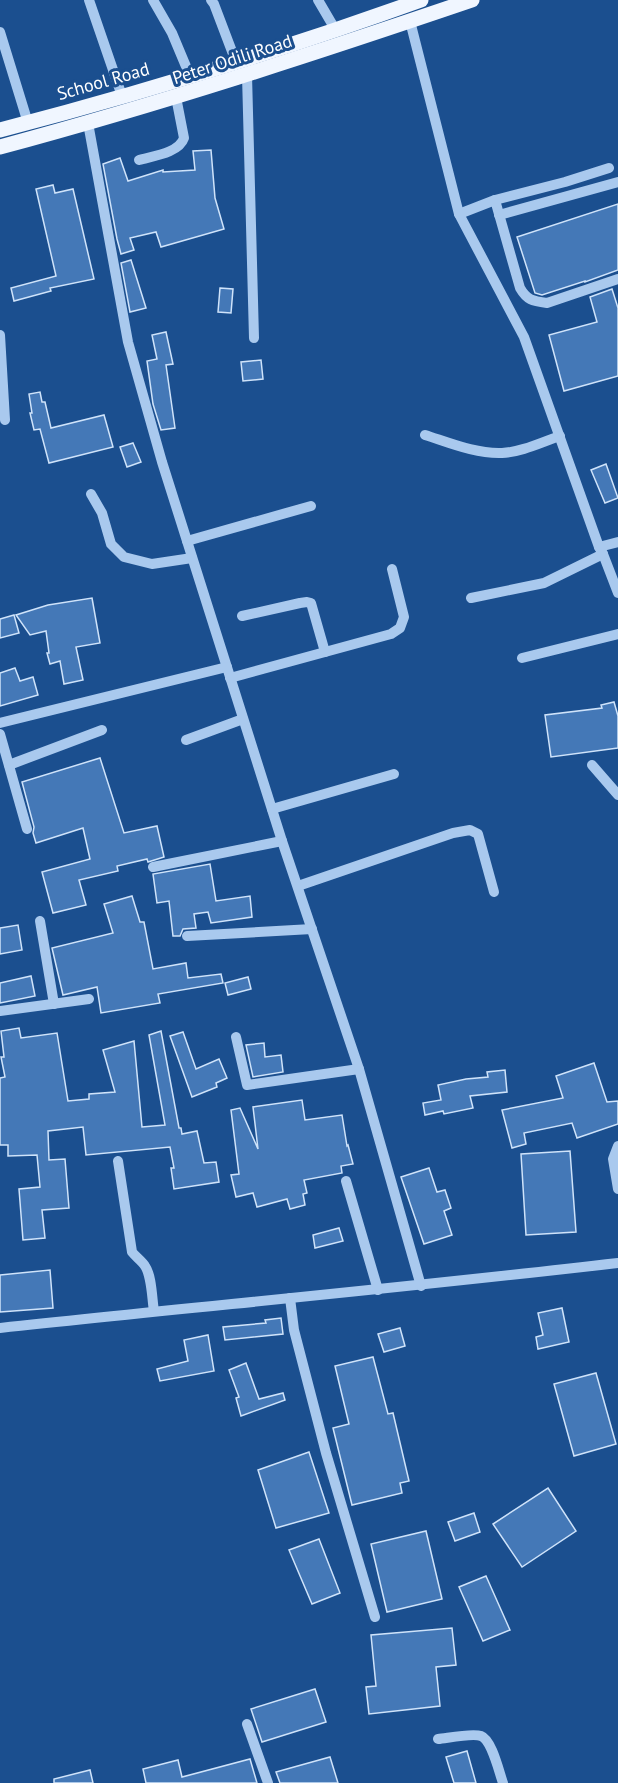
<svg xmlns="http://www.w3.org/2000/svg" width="618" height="1783" font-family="'PT Sans',sans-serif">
<rect width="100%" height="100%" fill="#1b4f8f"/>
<g fill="#4478b7" stroke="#cfe3fa" stroke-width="1.5">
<path d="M211 150 215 198 224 229 161 247 156 232 130 238 134 250 121 254 117 239 103 164 120 158 128 181 163 170V172L195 170 193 151Z"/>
<path d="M53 185 55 193 73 189 94 279 50 288 51 291 14 301 11 288 56 276 36 189Z"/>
<path d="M618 204V270L585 282V281L542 295 535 293 517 237Z"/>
<path d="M131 260 146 308 130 312 121 263Z"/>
<path d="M220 288 233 289 231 313 218 312Z"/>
<path d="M612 289 618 308V376L564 391 549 335 597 322 590 297Z"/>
<path d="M166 332 173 364 166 365 175 428 161 430 153 404 147 361 157 359 152 335Z"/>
<path d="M261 360 263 379 243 381 241 362Z"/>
<path d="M40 392 42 402H45L51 428 104 415 113 447 49 463 40 429 34 430 30 413H32L29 394Z"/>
<path d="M133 443 141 462 127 467 120 447Z"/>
<path d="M606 464 618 498 605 503 591 470Z"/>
<path d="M92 598 100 643 76 647 83 680 64 684 60 661 50 664 47 653H49L46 631 30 635 16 615 48 605Z"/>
<path d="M14 615 19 633 0 638V619Z"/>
<path d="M15 668 20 681 33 677 38 695 0 706V673Z"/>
<path d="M614 702 618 716V748L551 757 545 715 602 708 601 705Z"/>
<path d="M100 758 124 833 157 826 164 857 148 862 147 859 117 866 118 871 79 880 86 905 53 913 42 872 90 859 83 828 36 843 33 833 34 827 22 782Z"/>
<path d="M210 864 216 901 250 896 252 917 211 923 208 912 194 914 196 928 183 929 180 936H173L169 901 157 903 153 874Z"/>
<path d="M132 896 140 922H144L153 969 186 963 188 978 221 974 223 983 158 994 160 1003 101 1013 97 987 63 995 52 948 113 933 104 904Z"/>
<path d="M18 925 22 950 0 954V928Z"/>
<path d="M31 976 35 996 0 1003V983Z"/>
<path d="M248 977 251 989 228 995 225 983Z"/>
<path d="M19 1028 21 1038 57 1033 68 1101 89 1099V1094L115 1092 103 1050 134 1041 142 1127 165 1125 149 1035 161 1031 179 1128H181L182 1134 197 1131 204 1163 216 1162 219 1182 174 1189 171 1168H174L170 1147 86 1155 83 1127 48 1131 49 1160 65 1159 69 1208 42 1210 45 1238 23 1240 19 1189 40 1187 37 1155 8 1156V1145H0V1078L5 1077 1 1057H4L1 1031Z"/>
<path d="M183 1032 196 1069 219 1059 227 1078 216 1083 217 1087 192 1097 170 1036Z"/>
<path d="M264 1043 265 1057 281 1055 283 1072 253 1077 246 1045Z"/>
<path d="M594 1063 607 1102 618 1101V1124L577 1138 572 1123 524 1133 526 1144 512 1148 502 1110 563 1098 556 1076Z"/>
<path d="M505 1070 507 1092 470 1096 473 1108 444 1114 443 1111 425 1115 423 1103 441 1100 438 1085 466 1079 488 1077 487 1072Z"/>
<path d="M302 1100 305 1120 342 1115 347 1146 348 1145 353 1164 341 1166 342 1173 304 1180 307 1193 303 1194 305 1205 290 1209 287 1199 257 1207 253 1193 236 1197 231 1175 239 1174 231 1110 240 1108 258 1149 253 1107Z"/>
<path d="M570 1151 576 1232 526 1235 521 1154Z"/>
<path d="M429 1168 437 1192 445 1190 451 1208 444 1211 452 1235 424 1244 401 1177Z"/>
<path d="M339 1228 343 1241 315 1248 313 1235Z"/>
<path d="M50 1270 53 1308 0 1312V1275Z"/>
<path d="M562 1308 569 1342 538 1349 536 1337 543 1335 538 1313Z"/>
<path d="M281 1318 283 1334 225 1340 223 1327 266 1323 265 1320Z"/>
<path d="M400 1328 405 1346 384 1352 378 1334Z"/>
<path d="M208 1335 214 1371 160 1381 157 1369 188 1361 184 1340Z"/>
<path d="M373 1357 388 1414 393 1413 409 1481 400 1483 402 1493 352 1505 333 1428 349 1424 335 1366Z"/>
<path d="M246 1363 259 1399 283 1393 285 1400 241 1416 236 1398 239 1397 229 1370Z"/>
<path d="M596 1373 616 1444 574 1456 554 1384Z"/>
<path d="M309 1452 329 1513 276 1528 258 1470Z"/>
<path d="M548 1488 576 1531 522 1567 493 1524Z"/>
<path d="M474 1513 480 1532 455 1541 448 1522Z"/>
<path d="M426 1531 442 1599 387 1612 371 1544Z"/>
<path d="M319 1539 340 1593 312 1604 289 1550Z"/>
<path d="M486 1576 510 1630 483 1641 459 1587Z"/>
<path d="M452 1628 456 1665 436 1667 440 1706 369 1714 366 1687 376 1686 371 1635Z"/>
<path d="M315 1689 326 1722 262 1742 251 1709Z"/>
<path d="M467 1751 476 1783H454L446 1757Z"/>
<path d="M330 1757 338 1783H280L276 1772Z"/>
<path d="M250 1759 257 1783H146L143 1769 178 1760 182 1777Z"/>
<path d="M90 1770 93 1783H54V1779Z"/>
</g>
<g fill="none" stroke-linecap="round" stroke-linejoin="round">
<g stroke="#a9c9ee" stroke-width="10">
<path d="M89 0 122 96"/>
<path d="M153 0 172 33 190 76"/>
<path d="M211 0 214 4 236 62"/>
<path d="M318 0 335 29"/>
<path d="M410 21 459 214 524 337 599 547 603 554 618 593"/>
<path d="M0 32 28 123"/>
<path d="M247 75 254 338"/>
<path d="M88 123 128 342 162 462 282 841 359 1069 421 1286"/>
<path d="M139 160C153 156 179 153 184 138L176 97"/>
<path d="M495 200 565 182 609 168"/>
<path d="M459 214 495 200 520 288C527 300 532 301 547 303L618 279"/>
<path d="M499 215 618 182"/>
<path d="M0 335 5 420"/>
<path d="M425 435C450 443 476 454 502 453 522 452 542 442 560 436"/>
<path d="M91 494 102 513 111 544 124 557 152 564 192 558"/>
<path d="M187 541 311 506"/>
<path d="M599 547 618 542"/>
<path d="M471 598 544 583 603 554"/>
<path d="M242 616 300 603 307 602 311 603 325 652"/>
<path d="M522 658 618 634"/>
<path d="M230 678 391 634 400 628 404 617 392 569"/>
<path d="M0 723 227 667"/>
<path d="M0 734 27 829"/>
<path d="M186 740 243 719"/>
<path d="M9 765 102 730"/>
<path d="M592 765 618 795"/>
<path d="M272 809 394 774"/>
<path d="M153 867 282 841"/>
<path d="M298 886 453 833 470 830 478 834 494 892"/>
<path d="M40 921 54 1004"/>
<path d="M187 936 312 929"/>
<path d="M0 1011 89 999"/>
<path d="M236 1037 247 1085 359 1069"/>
<path d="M618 1146 613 1159 618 1189"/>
<path d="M118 1161 132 1252C136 1257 142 1261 145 1266 152 1276 152 1300 154 1311"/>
<path d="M346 1181 378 1290"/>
<path d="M290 1298 294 1330 326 1453 375 1617"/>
<path d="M0 1328C206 1306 412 1287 618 1263"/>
<path d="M247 1724 268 1783"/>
<path d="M438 1739C448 1738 472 1733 481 1736 492 1740 499 1772 503 1783"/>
</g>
<g stroke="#f0f6ff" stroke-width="15">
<path d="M0 130C142 93 283 50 421 0"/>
<path d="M0 147C160 104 316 53 472 0"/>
</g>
</g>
<g text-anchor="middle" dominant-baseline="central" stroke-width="6" stroke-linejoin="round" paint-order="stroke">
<g font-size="18" fill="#fff" stroke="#1b4f8f">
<text transform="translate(232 59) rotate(-18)">Peter Odili Road</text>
<text transform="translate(103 81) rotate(-16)">School Road</text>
</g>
</g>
</svg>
